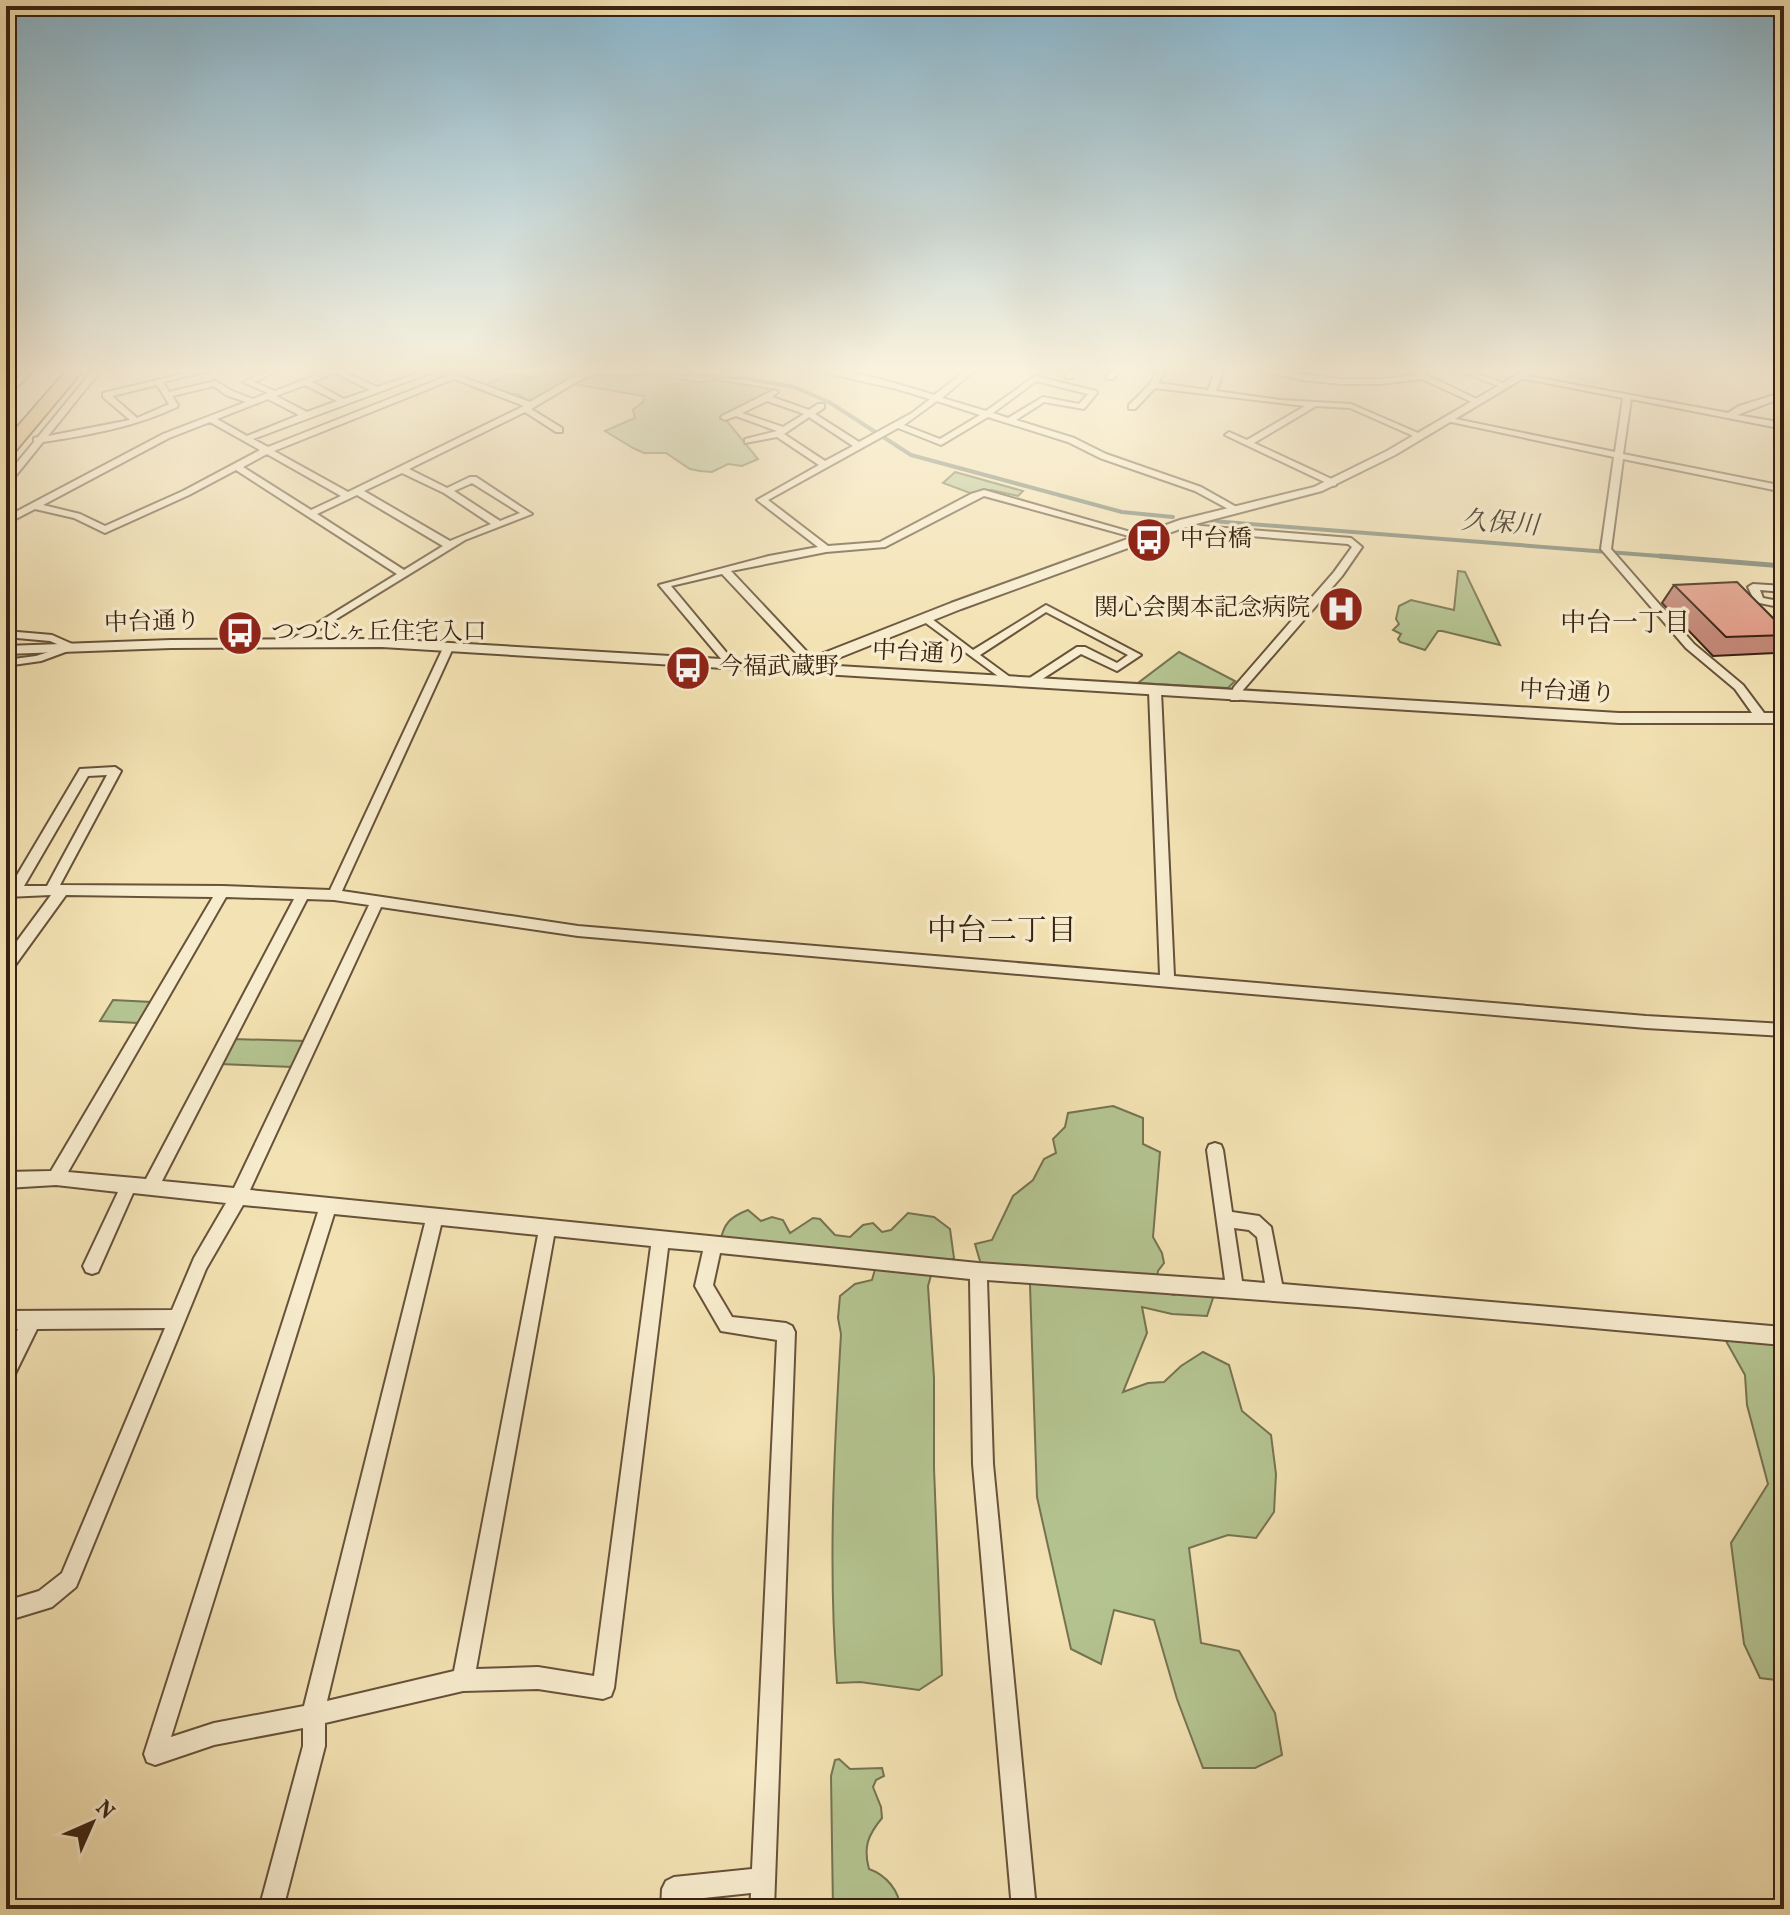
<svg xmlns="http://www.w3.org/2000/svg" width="1790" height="1915" font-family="Vollkorn,'Noto Serif JP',serif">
<rect width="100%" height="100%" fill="#f3e2b3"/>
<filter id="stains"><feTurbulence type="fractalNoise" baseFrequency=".0025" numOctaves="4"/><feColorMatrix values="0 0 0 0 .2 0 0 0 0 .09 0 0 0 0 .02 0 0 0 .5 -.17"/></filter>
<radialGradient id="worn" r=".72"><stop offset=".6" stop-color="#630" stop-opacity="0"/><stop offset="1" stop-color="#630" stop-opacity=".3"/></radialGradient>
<g fill="#b4c491" stroke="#767351" stroke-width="2">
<path d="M554 370 581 372 530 402 518 394H508L485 385 509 374 537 378 546 371Z"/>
<path d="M599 375 659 376 699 382 716 380 771 389 773 391 726 420 758 459 742 466 728 464 712 472 700 471 690 469 666 453H644L633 448 605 431 635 418 633 410 643 402 644 396 573 384Z"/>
<path d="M955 472 1023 491 1018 496 991 490 970 493 943 483Z"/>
<path d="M1458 571 1465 572 1500 645 1442 631H1438L1425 650 1400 642 1398 639 1401 634 1393 630 1399 624 1396 619 1399 606 1411 600 1454 610Z"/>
<path d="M1179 652 1235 681 1228 688 1138 683Z"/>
<path d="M113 1000 151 1002 138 1023 100 1021Z"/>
<path d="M232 1039 306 1041 293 1067 220 1064Z"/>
<path d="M1113 1106 1143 1118V1144L1160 1152 1153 1237 1162 1253 1164 1263 1158 1271 1155 1288 1174 1295 1186 1286H1202L1213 1298 1207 1316 1172 1314 1142 1307 1147 1333 1123 1392 1148 1383 1164 1382 1181 1366 1203 1352 1229 1365 1242 1411 1271 1435 1276 1474 1274 1512 1256 1538 1228 1535 1189 1548 1201 1643 1239 1651 1275 1713 1282 1755 1255 1768H1203L1177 1699 1154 1620 1114 1610 1101 1664 1071 1649 1037 1497 1030 1285 1024 1271 982 1268 975 1244 992 1240 1013 1196 1033 1180 1044 1159 1056 1153 1053 1139 1065 1127 1068 1113Z"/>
<path d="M748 1210 761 1221 772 1217 783 1220 790 1233 813 1218 820 1219 835 1235 850 1237 863 1225 873 1223 882 1232 891 1230 908 1213 934 1217 950 1229 954 1258 932 1272 928 1286 934 1378V1468L942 1675 919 1690 860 1682 837 1683C828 1567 834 1451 841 1334L838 1318 840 1296 855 1284 872 1280 875 1269 854 1258 720 1242C724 1223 730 1217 748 1210Z"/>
<path d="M1769 1340 1784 1342V1681L1760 1678 1744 1644 1731 1543 1768 1484 1747 1405 1745 1375 1726 1341Z"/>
<path d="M839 1759 850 1769 882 1768 884 1776 876 1780 873 1787 881 1807 882 1818C868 1835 863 1847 869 1869 886 1875 900 1891 900 1909H833L831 1776 835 1760Z"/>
</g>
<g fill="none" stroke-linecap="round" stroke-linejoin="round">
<g stroke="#737f70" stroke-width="4">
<path d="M645 372 743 378 794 387 829 402 911 455 1122 512 1173 517"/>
<path d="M1212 521 1685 558"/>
</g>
<path stroke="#737f70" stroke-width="5" d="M1660 556 1784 566"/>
<g stroke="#67523a" stroke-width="4">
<g id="minor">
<path d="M26 370H34L6 397V390Z"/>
<path d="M93 370H101L48 436 130 420 103 397V393L200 370H213L163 382 169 392 215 381 232 391 253 399 268 393 243 382 270 370H280L254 382 275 391 329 370H340L377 387 428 370H438L253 439 268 447 447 376 442 373 446 371 530 402 585 370H644L633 375 590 374 531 409 562 428V432H556L525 412 409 469 447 488 470 477H476L532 514 465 540 294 645 289 642 290 640 397 574 236 470 189 495 105 533 74 518 35 509 6 524V517L163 434 246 402 226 395 214 386 172 396 178 405 177 407C135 427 89 435 43 442L9 484 6 485V476L34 442V438L38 437ZM335 373 370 390 344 399 312 382ZM454 379 524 406 348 492 274 451ZM157 385 169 404 137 418 112 396ZM305 385 337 401 307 412 276 396ZM268 399 299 415 247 436 217 419ZM210 422 260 450 183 491 105 526 80 514 43 505 169 438ZM267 454 341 496 311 510 243 467ZM402 473 444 493 491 524 450 541 364 491ZM472 483 520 513 500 521 454 491ZM357 495 443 546 404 570 317 514Z"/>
<path d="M813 370C847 368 901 385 934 395L967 370H975L942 398 986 411 1035 376 1096 391 1097 393 1084 409 1044 402 1016 420 1074 438 1106 454 1201 487 1240 509 1232 511 1195 491 1100 458 1068 442 988 417 941 445 898 428 768 500 828 546 880 542 971 494 984 490 1148 537 1140 539 984 496 885 547 826 552 731 571 809 654 821 661 816 664 801 658 722 574 671 586 736 664 735 666H727L659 585 769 556 818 547 757 500 819 465 777 437 745 443V439L777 431 736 416 725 420 721 418 722 416 774 390 778 392 772 397 809 410 818 404H824V408L815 414 859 442 912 413 930 399 897 389ZM1036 381 1088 394 1079 404 1043 397 1008 418 993 413ZM767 401 802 413 804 414 783 427 742 413ZM937 401 980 415 940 439 904 425ZM809 417 853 446 825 461 784 434Z"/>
<path d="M1072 370H1080L1072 378H1066L1065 376Z"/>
<path d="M1114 370H1122L1113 379H1107V375Z"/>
<path d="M1158 370H1166L1158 383 1208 390 1216 370H1224L1216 391 1280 400 1351 404 1425 436 1418 438 1350 408 1316 406 1254 443 1336 481V485L1333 486 1225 435 1229 432 1247 440 1305 406 1155 388 1135 409H1129V405L1150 384Z"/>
<path d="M1256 370H1270L1341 379H1381L1418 375 1414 370H1422L1426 375 1481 401 1474 403 1422 379 1381 384H1341L1302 380Z"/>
<path d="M1457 370H1467L1508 385 1501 387Z"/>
<path d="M1517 374 1728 413 1739 406 1784 392V397L1737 415 1784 423V429L1631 399 1623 454 1784 486V492L1623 459 1611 549 1694 644 1743 685 1767 717 1765 720H1757L1735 689 1686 648 1601 549 1614 457 1442 420 1446 417 1615 452 1623 398 1520 378 1516 376Z"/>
<path d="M1181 521 1201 526 1351 538 1362 547 1342 576 1243 690 1239 700H1231L1229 697 1234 687 1334 572 1352 547 1348 544 1200 532 1181 525Z"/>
<path d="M1753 584 1784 586V592L1760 590 1763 598 1784 602V608L1755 602 1748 587Z"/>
<path d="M1046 605 1141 655 1117 671 1081 654 1033 685H1025V681L1077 647H1085L1117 663 1128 655 1046 612 980 655 1014 680V684L1010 685 919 618 924 615 928 616 973 650Z"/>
<path d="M6 631 52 635 79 647 41 661 6 666V660L36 656 64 647 50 641 6 637Z"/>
<path d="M448 645 453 648 342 891 578 926 1160 975 1149 691 1155 687 1161 691 1174 976 1646 1016 1784 1024V1036L1646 1028 578 936 381 907 250 1190 978 1263 1225 1280 1207 1150 1209 1145 1215 1143 1221 1145 1223 1150 1232 1212 1259 1216 1271 1227 1282 1284 1784 1327V1345L1357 1307 987 1280 993 1464 1036 1909H1012L973 1464 970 1279 720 1253 713 1285 732 1317 786 1323 792 1326 795 1332 774 1909H750L751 1893 685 1900V1909H661L662 1889 666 1881 674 1877 752 1869 777 1340 721 1331 695 1286 703 1251 668 1248 614 1688 611 1696 603 1699 538 1689 463 1691 325 1723V1746L283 1909H259L303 1746V1728L214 1745 155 1765 147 1762 144 1754 318 1212 243 1205 206 1269 76 1587 52 1607 6 1621V1601L39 1591 62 1573 165 1328 37 1329 12 1380 6 1383V1354L18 1329H6V1311L172 1310 194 1258 226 1203 133 1193 98 1272 92 1274 86 1272 83 1266 118 1192 56 1185 6 1188V1172L51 1171 213 897 66 895 11 971 6 973V956L51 895 6 897V887H10L80 769 115 767 121 771 60 885 223 886 330 890 443 648ZM107 775 47 886H24L88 776ZM226 897 294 899 146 1179 68 1172ZM307 899 334 900 369 905 234 1188 162 1181ZM334 1214 425 1223 304 1706 214 1723 171 1737ZM441 1225 538 1235 454 1671 327 1701ZM1234 1228 1249 1230 1257 1237 1265 1283 1242 1281ZM554 1236 651 1246 594 1676 538 1667 476 1669Z"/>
</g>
</g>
<g stroke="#67523a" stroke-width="4">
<path id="tertiary" d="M1525 370H1537L1395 455 1322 491 1188 526 961 609 821 665 1619 713H1784V723H1619L382 647 171 648 6 654V646L171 640 382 639 807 664 811 658 951 603 1180 520 1314 487 1387 451Z"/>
</g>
<g stroke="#382211" stroke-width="4">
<path id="motorway" d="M67 370H83L12 455 6 456V440Z"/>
</g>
<use href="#minor" fill="#f7ecce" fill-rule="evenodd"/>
<use href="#tertiary" fill="#f7ecce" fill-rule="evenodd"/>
<use href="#motorway" fill="#eac17a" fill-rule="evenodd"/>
</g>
<path fill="#c48978" stroke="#382211" stroke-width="2" d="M1674 585 1784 629V642L1775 653 1713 656 1662 603Z"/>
<path fill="#e49f8b" stroke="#382211" stroke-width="2" d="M1737 582 1784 629V635L1726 637 1674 585Z"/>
<linearGradient id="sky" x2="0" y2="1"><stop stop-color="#89b8d1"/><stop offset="0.58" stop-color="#faf2dd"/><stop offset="1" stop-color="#faf2dd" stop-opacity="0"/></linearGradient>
<rect width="1790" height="638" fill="url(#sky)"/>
<defs>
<g id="bus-disc" transform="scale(2.3)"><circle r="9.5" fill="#8f2418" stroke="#f7ecce"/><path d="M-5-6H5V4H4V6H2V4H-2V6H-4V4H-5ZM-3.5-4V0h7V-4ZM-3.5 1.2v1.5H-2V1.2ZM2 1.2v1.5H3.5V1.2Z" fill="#fff"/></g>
<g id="hospital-disc" transform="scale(2.3)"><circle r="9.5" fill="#8f2418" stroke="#f7ecce"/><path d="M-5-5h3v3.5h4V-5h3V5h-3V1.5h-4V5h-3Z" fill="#fff"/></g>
</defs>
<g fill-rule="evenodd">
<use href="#bus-disc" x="1149" y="540"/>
<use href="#hospital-disc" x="1341" y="609"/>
<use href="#bus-disc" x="240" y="633"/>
<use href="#bus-disc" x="688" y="668"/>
</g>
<g text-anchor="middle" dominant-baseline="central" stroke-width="7" stroke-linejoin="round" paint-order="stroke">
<g font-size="24" fill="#382211" stroke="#f7ecce" text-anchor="start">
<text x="1180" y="540">中台橋</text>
<text x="1310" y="609" text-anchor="end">関心会関本記念病院</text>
<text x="271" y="633">つつじヶ丘住宅入口</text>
<text x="719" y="668">今福武蔵野</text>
</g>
<g font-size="24" fill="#382211" stroke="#f7ecce">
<text transform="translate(152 623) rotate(-2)">中台通り</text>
<text transform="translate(920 654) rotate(3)">中台通り</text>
<text transform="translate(1567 693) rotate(3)">中台通り</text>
</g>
<g font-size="26" font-style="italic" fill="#565040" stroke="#f7ecce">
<text transform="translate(1500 524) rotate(4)">久保川</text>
</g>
<g font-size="26" fill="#382211" stroke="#f7ecce">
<text x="1625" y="624">中台一丁目</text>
</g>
<g font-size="30" fill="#382211" stroke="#f7ecce">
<text x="1002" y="932">中台二丁目</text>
</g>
</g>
<rect width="1790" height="1915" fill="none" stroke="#f3e2b3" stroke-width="32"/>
<rect x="8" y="8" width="1774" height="1899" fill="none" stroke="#382211" stroke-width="4"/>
<rect x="16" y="16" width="1758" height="1883" fill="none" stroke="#382211" stroke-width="2"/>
<g transform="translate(92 1823) rotate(45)" stroke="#f7ecce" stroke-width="6" paint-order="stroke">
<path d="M0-6L14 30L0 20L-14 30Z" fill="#382211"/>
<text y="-12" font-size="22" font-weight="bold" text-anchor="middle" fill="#382211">N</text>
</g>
<rect width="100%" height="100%" filter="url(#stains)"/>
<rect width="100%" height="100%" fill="url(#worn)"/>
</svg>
